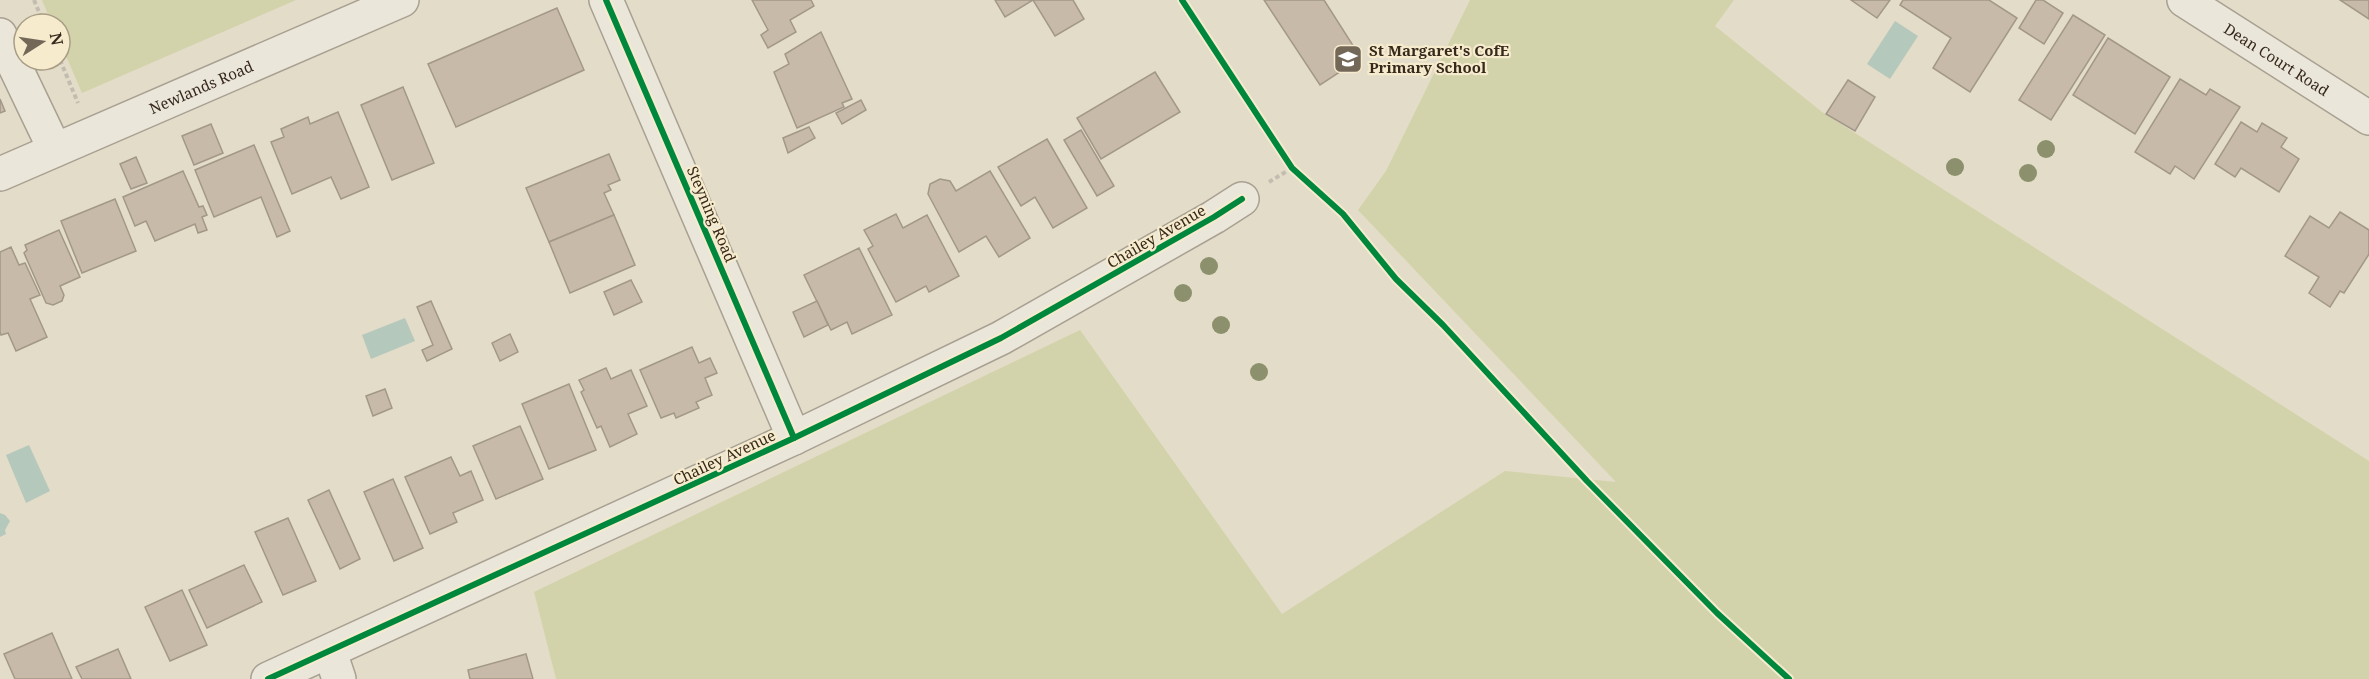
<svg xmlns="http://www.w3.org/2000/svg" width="2369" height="679" font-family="'Noto Serif',serif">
<rect width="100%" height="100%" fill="#e3dcc8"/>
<g fill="#d2d3aa">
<path d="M42 0H296L82 93 60 42V24H52Z"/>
<path d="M1470 0H1734L1715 26 1822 112 2369 461V679H556L534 592 1080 330 1282 614 1505 471 1616 482 1358 210 1386 171Z"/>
</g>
<g fill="#b5c8bc">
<path d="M1895 21 1918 36 1890 79 1867 64Z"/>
<path d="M405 318 415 341 371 359 362 335Z"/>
<path d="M29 445 50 491 26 503 6 455Z"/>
<path d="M0 513 5 515 10 521 5 530 6 534 0 537Z"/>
</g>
<g fill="#c7baa9" stroke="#a39788" stroke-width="1.5">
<path d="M752 0H811L814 6 790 20 796 32 768 48 761 35 768 30Z"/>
<path d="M995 0H1033L1005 17Z"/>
<path d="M1033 0H1073L1084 19 1055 36Z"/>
<path d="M1264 0H1324L1361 58 1320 85Z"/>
<path d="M1851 0H1890L1877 18Z"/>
<path d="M1903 0H1989L2017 18 1970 92 1933 68 1951 38 1900 5Z"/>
<path d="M2036 0H2043L2063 13 2044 44 2019 28Z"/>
<path d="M2340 0H2369V19Z"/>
<path d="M557 8 584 70 456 127 428 64Z"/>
<path d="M2073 15 2105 35 2051 120 2019 100Z"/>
<path d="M821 32 852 99 842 103 844 107 797 128 774 72 789 64 785 54Z"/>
<path d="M2108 38 2170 77 2135 134 2073 95Z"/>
<path d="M1155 72 1180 112 1101 159 1077 118Z"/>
<path d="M2180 79 2206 95 2210 89 2240 107 2194 179 2175 166 2170 174 2135 152Z"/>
<path d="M1848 80 1875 97 1855 131 1826 114Z"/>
<path d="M403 87 434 163 392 180 361 105Z"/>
<path d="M0 99 5 111 0 113Z"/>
<path d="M861 100 866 110 842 124 836 113Z"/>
<path d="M338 112 369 187 341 199 331 177 292 194 271 142 284 137 281 129 308 117 310 124Z"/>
<path d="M2241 122 2257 132 2262 123 2287 138 2281 147 2299 159 2279 192 2241 168 2235 177 2215 164Z"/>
<path d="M211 124 223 153 194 165 182 136Z"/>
<path d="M809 127 815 138 788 153 783 138Z"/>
<path d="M1081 130 1114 186 1097 196 1064 140Z"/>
<path d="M1047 139 1087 208 1053 228 1035 197 1021 206 998 167Z"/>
<path d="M254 145 290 231 277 237 261 197 214 217 195 170Z"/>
<path d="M609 154 620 180 608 185 611 190 604 193 614 215 549 242 526 188Z"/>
<path d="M136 157 147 183 131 189 120 164Z"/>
<path d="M183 171 199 207 203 206 207 215 202 217 207 230 198 233 195 224 155 241 146 221 135 226 123 197Z"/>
<path d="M990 171 1030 238 999 257 986 236 959 252 928 194 930 184 940 179 950 181 956 191Z"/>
<path d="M115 199 136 251 82 273 61 221Z"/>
<path d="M2340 212 2369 230V254L2344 293 2340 291 2330 307 2309 293 2319 277 2285 256 2310 216 2329 228Z"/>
<path d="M896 214 903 228 927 215 959 276 929 292 926 286 896 302 868 249 873 246 864 230Z"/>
<path d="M614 215 635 265 570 293 549 242Z"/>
<path d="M59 230 80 277 60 286 64 295 62 301 53 305 46 303 24 253 27 250 25 245Z"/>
<path d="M11 247 19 265 25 263 40 295 30 299 47 337 16 351 8 333 1 335 0 332V252Z"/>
<path d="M859 248 892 315 852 334 847 322 831 330 804 275Z"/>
<path d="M631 280 642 302 614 315 604 292Z"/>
<path d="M431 301 452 349 427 361 422 350 433 345 417 307Z"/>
<path d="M817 301 828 325 804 337 793 312Z"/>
<path d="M510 334 518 352 500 361 492 343Z"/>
<path d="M692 347 699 363 710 358 717 373 705 378 712 395 696 402 699 408 676 418 674 413 661 418 640 370Z"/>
<path d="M606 368 611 379 631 370 647 406 628 414 637 434 610 447 601 426 597 428 581 392 584 390 579 380Z"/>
<path d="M569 384 596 450 549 469 522 404Z"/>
<path d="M385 389 392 408 373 416 366 396Z"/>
<path d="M520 426 543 479 496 499 473 446Z"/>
<path d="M451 457 460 476 471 471 483 500 453 513 457 522 430 534 405 477Z"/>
<path d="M393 479 423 548 394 561 364 492Z"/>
<path d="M329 490 360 559 340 569 308 500Z"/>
<path d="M288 518 316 581 283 595 255 532Z"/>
<path d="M244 565 262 602 207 628 189 590Z"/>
<path d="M182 590 207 645 170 661 145 607Z"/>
<path d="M52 633 72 679H15L4 654Z"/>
<path d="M118 649 131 679H82L76 667Z"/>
<path d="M526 654 533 679H470L468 670Z"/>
</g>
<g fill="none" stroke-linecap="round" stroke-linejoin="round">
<g stroke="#a8a092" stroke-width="36">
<g id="street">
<path d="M606 0 794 438"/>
<path id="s1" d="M2184 0 2369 118"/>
<path d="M0 35 55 150"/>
<path id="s2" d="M0 174 402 0"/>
<path d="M330 652 339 679"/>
<path d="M268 679 794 438 1001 338 1214 217 1242 199"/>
</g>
</g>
<g stroke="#c3bdb1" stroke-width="4" stroke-dasharray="4.5 3" stroke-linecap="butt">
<path d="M34 0 44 24"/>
<path d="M60 60 78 103"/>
<path d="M1269 182 1292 168"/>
</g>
<use href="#street" stroke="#ebe6da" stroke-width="33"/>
<g stroke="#f6ebcd" stroke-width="10">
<g id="cycleway">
<path d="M606 0 794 438"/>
<path d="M1182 0 1292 168 1343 214 1396 279 1443 325 1587 481 1717 613 1789 679"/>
<path d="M268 679 794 438 1001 338 1214 217 1242 199"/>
</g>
</g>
<use href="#cycleway" stroke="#00873e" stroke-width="6"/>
</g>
<g fill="#8c906c">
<circle cx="2046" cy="149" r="9"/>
<circle cx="1955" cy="167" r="9"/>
<circle cx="2028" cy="173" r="9"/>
<circle cx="1209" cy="266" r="9"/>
<circle cx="1183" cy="293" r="9"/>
<circle cx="1221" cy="325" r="9"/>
<circle cx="1259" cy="372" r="9"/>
</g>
<defs>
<g id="school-square" transform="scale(1.5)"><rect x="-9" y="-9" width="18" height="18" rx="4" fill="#736858" stroke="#f6ebcd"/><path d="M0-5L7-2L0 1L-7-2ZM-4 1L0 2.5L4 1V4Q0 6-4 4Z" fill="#fff"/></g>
</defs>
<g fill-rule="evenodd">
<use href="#school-square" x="1348" y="59"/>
</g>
<g text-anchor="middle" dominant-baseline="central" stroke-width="4.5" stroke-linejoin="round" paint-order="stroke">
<g font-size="15" font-weight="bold" fill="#36291b" stroke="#f6ebcd" text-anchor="start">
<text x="1369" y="50">St Margaret's CofE<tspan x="1369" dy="17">Primary School</tspan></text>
</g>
<g font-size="15" fill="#36291b" stroke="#f6ebcd">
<text stroke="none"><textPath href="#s1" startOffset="110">Dean Court Road</textPath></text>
<text stroke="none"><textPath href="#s2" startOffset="219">Newlands Road</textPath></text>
<text transform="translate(712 214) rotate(67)">Steyning Road</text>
<text transform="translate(1156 236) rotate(-30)">Chailey Avenue</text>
<text transform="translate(724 457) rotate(-25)">Chailey Avenue</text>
</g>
</g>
<g transform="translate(42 42) rotate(78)"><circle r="28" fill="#f6ebcd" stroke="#a99d86" stroke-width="1.5"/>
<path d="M0-4.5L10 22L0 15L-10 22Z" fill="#736858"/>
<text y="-9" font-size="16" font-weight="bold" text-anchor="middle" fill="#36291b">N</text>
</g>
</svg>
